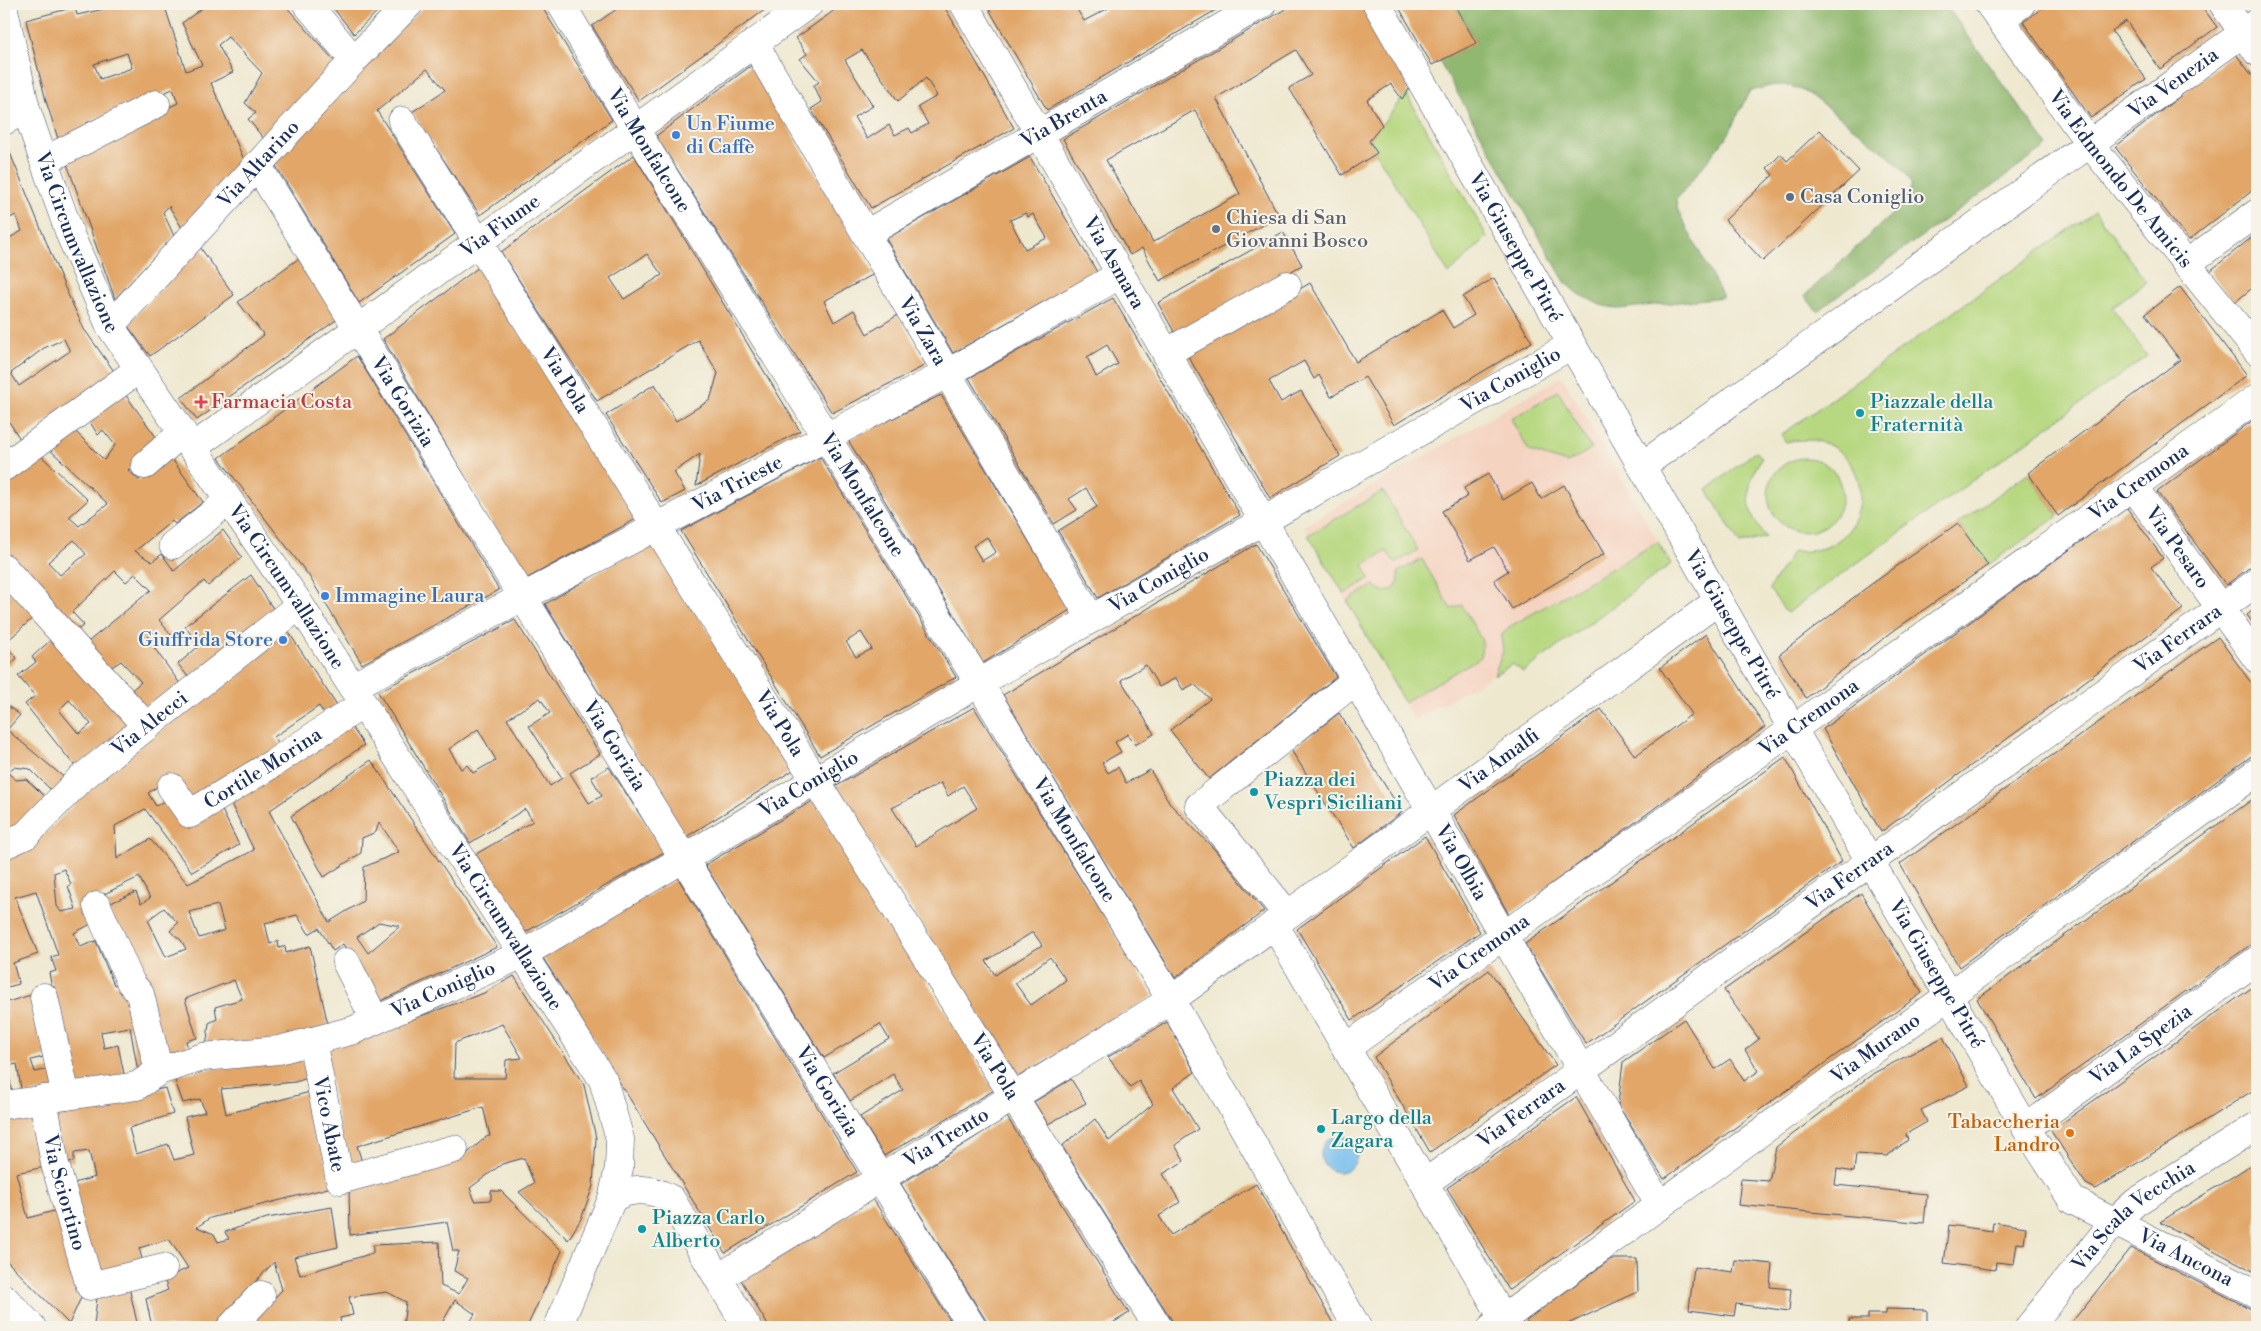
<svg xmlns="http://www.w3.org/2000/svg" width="2261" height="1331" font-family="'Libre Bodoni',serif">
<rect width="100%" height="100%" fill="#f7f3e8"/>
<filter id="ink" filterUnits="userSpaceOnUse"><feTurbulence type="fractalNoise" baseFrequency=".02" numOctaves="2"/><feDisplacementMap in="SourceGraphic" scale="10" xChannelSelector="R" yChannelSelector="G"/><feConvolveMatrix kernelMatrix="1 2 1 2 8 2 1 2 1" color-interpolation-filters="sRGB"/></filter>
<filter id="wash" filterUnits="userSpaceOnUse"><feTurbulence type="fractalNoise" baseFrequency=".0096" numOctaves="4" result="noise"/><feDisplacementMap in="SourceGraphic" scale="20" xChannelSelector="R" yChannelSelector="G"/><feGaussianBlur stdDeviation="1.12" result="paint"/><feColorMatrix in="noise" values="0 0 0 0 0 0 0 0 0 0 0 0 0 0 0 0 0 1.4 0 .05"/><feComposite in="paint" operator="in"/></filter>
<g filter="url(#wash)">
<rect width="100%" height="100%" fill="#eee8cf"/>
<path fill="#f5d3c1" d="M1562 376 1671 564 1523 672 1512 664 1414 720 1304 526Z"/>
<g fill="#b7d881" stroke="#698470">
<path d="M1406 93 1487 237 1449 274 1369 141Z"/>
<path d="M2095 211 2146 282 2112 307 2147 356 1787 613 1769 589 1793 551C1887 559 1880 422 1786 442L1781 435Z"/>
<path d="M1558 391 1591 449 1567 463 1529 451 1511 419Z"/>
<path d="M1756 451 1762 458C1744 485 1744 512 1766 537L1740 544 1707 490Z"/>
<circle cx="1805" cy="495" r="37"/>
<path d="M2028 473 2058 516 1988 565 1958 523Z"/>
<path d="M1383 491 1418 550 1395 563 1387 551 1363 565 1370 578 1344 594 1308 535Z"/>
<path d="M1658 542 1671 564 1523 672 1513 664 1494 675 1503 651 1501 636 1509 627Z"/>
<path d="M1422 559 1451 609 1462 605 1482 641 1481 657 1404 702 1347 601 1374 585 1384 592 1394 589 1399 581 1398 572Z"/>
</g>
<path fill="#91b86f" stroke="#567466" d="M1454 4H1945L2048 146 1817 311 1804 296 1905 202C1908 194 1913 188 1910 180 1902 162 1829 109 1809 94 1784 81 1775 84 1749 92L1728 135 1676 200 1678 211 1723 297 1619 309 1600 305 1579 294 1565 282 1439 61 1476 43Z"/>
<circle fill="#75beed" stroke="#4876a6" cx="1339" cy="1154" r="18"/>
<g id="blocks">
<g fill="#e1a667" fill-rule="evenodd">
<path d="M127 4H164L186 71 202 65 182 23 208 4H284L338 65 264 139 248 119 256 113 245 103 262 73 228 37 218 45 233 72 211 83 244 160 182 228 169 206 163 212 174 236 115 299 65 158 178 103 173 89 86 123 90 134 60 145 46 101 26 20 75 7 77 15ZM127 53 132 68 100 79 94 64Z"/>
<path d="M330 4H385L354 34Z"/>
<path d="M426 4H540L612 120 480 215 412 112 445 90 427 69 377 111 455 234 359 303 273 161Z"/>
<path d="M624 4H773L639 101 592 26Z"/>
<path d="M843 4H943L1014 128 871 208 811 109 822 102 813 86 819 82 800 59 807 54 796 38ZM862 50 898 101 926 78 937 96 918 107 928 124 912 133 909 128 895 135 889 125 867 139 854 117 873 106 845 60Z"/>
<path d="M986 4H1074L1084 21 1116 4H1226L1047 110Z"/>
<path d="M1294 4H1361L1412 85 1402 99 1391 84 1367 100 1382 125 1369 141 1377 153 1342 175 1289 88 1311 75 1296 50 1216 98 1279 216 1160 281 1142 248 1130 255 1063 139ZM1195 110 1240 194 1153 242 1106 160Z"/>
<path d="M1397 4H1454L1476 43 1432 65Z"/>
<path d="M2048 4H2200L2217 27 2160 69 2126 21 2120 25 2112 31 2146 79 2091 118 2023 22Z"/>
<path d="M2235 53 2257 82V187L2189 240 2115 147Z"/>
<path d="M752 65 874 274 824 301 834 322 854 310 867 334 898 315 926 365 832 413 656 136Z"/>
<path d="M1820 130 1859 171 1763 261 1725 220 1773 175 1767 168 1781 154 1787 161Z"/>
<path d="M4 138 65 288 84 329 116 374 20 439 4 414V241L22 231 16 215 4 221ZM64 339 70 351 19 386 11 373 44 348Z"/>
<path d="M634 155 800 431 696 486 700 454 674 472 685 491 662 503 606 415 655 384 676 421 710 400 718 373 698 340 597 401 501 252ZM647 254 662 275 624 299 610 278Z"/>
<path d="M1030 157 1097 272 953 353 886 239ZM1026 213 1028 217 1033 214 1047 238 1025 249 1010 220Z"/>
<path d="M1283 232 1302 265 1177 337 1158 303Z"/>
<path d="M2257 233V297L2251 289 2234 303 2210 271Z"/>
<path d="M200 247 234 295 150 356 127 325Z"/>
<path d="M298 259 339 318 197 420 181 398 264 335 238 302Z"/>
<path d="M479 267 636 519 526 579 383 339Z"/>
<path d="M1494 278 1532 342 1394 425 1365 377 1331 397 1319 375 1314 379 1304 361 1269 381 1281 402 1301 391 1340 456 1270 498 1188 356 1310 283 1356 362 1442 310 1453 328 1474 315 1463 297Z"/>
<path d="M2180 287 2247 375 2058 516 2028 473 2180 360 2145 314Z"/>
<path d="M1113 298 1240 515 1098 598 1058 531 1097 507 1086 488 1069 499 1077 510 1054 524 969 378ZM1107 345 1118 364 1096 377 1087 357Z"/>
<path d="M357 356 499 590 362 664 309 576 219 458Z"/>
<path d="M125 394 159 441 128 470 139 480 169 455 203 502 175 524 172 521 135 551 152 562 162 554 174 571 223 530 242 557 208 586 204 581 159 620 176 641 167 648 154 632 147 638 181 685 147 712 128 693 141 682 121 661 107 670 83 646 151 590 135 574 126 582 115 571 72 612 84 625 72 634 4 557V478L38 453 88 500 69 517 79 526 108 504 47 447 73 429 104 460 115 445 103 430 98 435 88 419ZM74 540 86 554 60 575 48 562Z"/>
<path d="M941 395 1070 610 983 663 848 440ZM987 537 996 552 982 561 973 546Z"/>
<path d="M2257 417V562L2226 585 2157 492Z"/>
<path d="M820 457 956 677 820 756 681 531ZM861 632 872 649 856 657 846 642Z"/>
<path d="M1488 474 1503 500 1532 483 1541 499 1564 485 1604 554 1512 609 1494 580 1508 571 1494 547 1470 560 1442 511 1468 496 1464 488Z"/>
<path d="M2127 508 2163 558 2151 567 2183 609 1881 832 1823 729Z"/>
<path d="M1958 523 1988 565 1896 629 1806 698 1779 655 1866 588Z"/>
<path d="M652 541 795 769 686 837 545 604Z"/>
<path d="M1256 544 1336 677 1209 779 1170 730 1210 699 1194 684 1183 690 1176 678 1159 687 1146 665 1121 680 1154 734 1135 745 1128 734 1115 742 1121 752 1102 763 1108 773 1118 767 1126 783 1150 770 1171 805 1215 850 1264 911 1175 978 1003 695Z"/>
<path d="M251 575 274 610 189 678 178 664 199 646 185 626Z"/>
<path d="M4 586 35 616 4 644 17 658 9 666 4 661Z"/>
<path d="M2257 607V629L2247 615Z"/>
<path d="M515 620 600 754 570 773 589 803 602 796 591 777 609 767 664 852 524 933 476 854 533 821 525 809 470 843 378 692ZM540 698 550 713 529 726 562 778 550 786 507 719ZM478 729 496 760 473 773 467 765 461 769 449 749Z"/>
<path d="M288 631 341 712 328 720 319 706 274 737 284 749 274 757 270 752 191 805 172 777 148 793 156 806 170 797 187 822 220 806 239 845 192 872 145 809 115 826 117 859 150 839 188 884 254 850 230 802 348 722 364 745 269 811 329 922 363 901 364 867 399 852 379 822 376 832 362 838 361 853 324 877 291 816 371 760 497 947 376 1003 343 944 333 951 319 928 309 934 297 915 265 923 270 944 278 941 279 948 285 946 286 953 310 946 329 1029 289 1038 206 1048 209 1023 217 1019 215 1007 242 999 234 980 185 999 197 1038 186 1041 188 1049 163 1054 146 981 142 982 106 905 136 892 141 904 150 898 139 877 84 904 91 924 74 933 80 947 96 941 114 985 121 983 126 996 133 995 149 1067 138 1072 130 1027 101 1032 104 1048 118 1045 125 1079 72 1089 49 973 56 971 51 957 58 955 36 891 15 897 38 954 13 963 19 984 4 988V853L42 837 100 778ZM64 869 71 884 68 886 76 909 61 912 57 906 54 873ZM218 905 225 930 199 938 189 912ZM164 908 178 923 170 931 181 940 186 949 166 957 148 920ZM379 922 400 926 368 953 357 937Z"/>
<path d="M1706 634 1765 727 1509 915 1454 815 1601 709 1635 756 1692 714 1660 668Z"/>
<path d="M54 637 133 723 77 769 25 704 35 696 18 676 36 662 32 657ZM69 700 91 724 79 734 59 710Z"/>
<path d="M2218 637 2257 691V752L1959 967 1900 864Z"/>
<path d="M4 703 20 715 7 730 66 779 54 793 30 769 14 767 7 772 16 780 26 779 49 800 4 838Z"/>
<path d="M974 707 1153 996 1018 1077 835 787ZM941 783 948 796 963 786 977 808 916 846 892 808ZM1033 932 1042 945 995 975 986 961ZM1050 957 1066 980 1031 1005 1015 983Z"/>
<path d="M1339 713 1402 812 1354 848 1291 750Z"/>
<path d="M1785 757 1842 861 1586 1044 1525 944Z"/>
<path d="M2257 796V940L2036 1099 1977 999Z"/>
<path d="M814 800 994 1090 884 1156 860 1117 903 1090 893 1074 850 1101 833 1073 889 1039 880 1024 824 1058 705 865Z"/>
<path d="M1425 836 1480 932 1352 1020 1297 929Z"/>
<path d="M678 878 857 1172 725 1253 543 958Z"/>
<path d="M1861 893 1922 993 1664 1179 1618 1105 1623 1062 1684 1019 1715 1069 1730 1059 1744 1081 1759 1071 1745 1050 1759 1039 1724 990Z"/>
<path d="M1489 970 1556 1065 1430 1152 1374 1057Z"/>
<path d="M514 976 584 1085 596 1138 593 1186 581 1219 568 1240 519 1192 534 1183 524 1158 502 1164 470 1188 475 1201 491 1200V1191H501L562 1251 527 1327H467L475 1314 455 1300 442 1323 449 1327H403L406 1302 387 1292 349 1297 353 1315 340 1318 341 1327H254L250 1323 282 1290 274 1262 212 1327H152L146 1299 168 1290 164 1279 188 1268 169 1239 139 1248 143 1262 94 1274 67 1185 95 1177 89 1151 74 1153V1161L63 1163 52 1105 135 1095 165 1088 173 1114 129 1128 136 1154 168 1144 174 1160 194 1155 185 1117 205 1112 200 1099 183 1103 173 1075 301 1055 308 1078 295 1082 221 1089 226 1114 310 1092 332 1187 210 1218 197 1227 214 1234 218 1242 229 1239 225 1232 267 1218 332 1207 338 1247 294 1257 300 1275 373 1253V1245L439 1242 441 1286 459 1294 468 1278 454 1271 459 1251H453L447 1222 350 1235 349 1188 462 1158 486 1137 490 1136 483 1107 357 1146 363 1165 347 1169 325 1051 484 993ZM502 1024 522 1058 506 1060 505 1078H454L455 1043Z"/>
<path d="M2257 984V1088L2096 1189 2086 1184 2051 1131Z"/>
<path d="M34 994 51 1055 31 1060 35 1072 54 1068 59 1089 22 1095 17 1064 7 1066 4 1054V1019L7 1018 4 1003Z"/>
<path d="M1167 1022 1195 1072 1173 1088 1198 1129 1175 1145 1184 1161 1163 1174 1180 1202 1159 1216 1171 1235 1256 1184 1335 1327H1176L1062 1146 1095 1119 1109 1141 1153 1104 1139 1081 1130 1087 1108 1057Z"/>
<path d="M1943 1037 1969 1086 1921 1110 1927 1122 1906 1134 1908 1140 1887 1156 1856 1154 1854 1172 1837 1169 1835 1185 1927 1194 1924 1223 1738 1205 1741 1179 1769 1181 1776 1147 1874 1073Z"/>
<path d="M7 1066 13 1097 4 1098V1067Z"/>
<path d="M1071 1079 1086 1103 1048 1124 1034 1102Z"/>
<path d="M1576 1097 1635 1201 1509 1290 1447 1188Z"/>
<path d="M33 1109 49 1166 16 1173 28 1218 61 1209 84 1291 69 1324 4 1258V1113Z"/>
<path d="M1007 1117 1129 1313 1106 1327H990L901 1184Z"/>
<path d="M2257 1161V1273L2160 1222 2232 1177Z"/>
<path d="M873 1199 954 1327H769L741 1280Z"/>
<path d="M1993 1222 2026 1227 2024 1244 2017 1243 2014 1264 1996 1262 1995 1270 1944 1263 1949 1225 1992 1231Z"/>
<path d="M2131 1248 2257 1312V1327H2068Z"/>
<path d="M1611 1259H1637L1638 1292 1561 1327H1531L1526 1320Z"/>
<path d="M1735 1260 1772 1264 1770 1287 1791 1289 1789 1311 1736 1304 1734 1316 1689 1310 1694 1267 1733 1272Z"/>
<path d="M129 1287 138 1327H92L94 1325 98 1290Z"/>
<path d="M1886 1309 1927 1310V1327H1849V1319H1868V1314H1886Z"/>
</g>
</g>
</g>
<g filter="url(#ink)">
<use href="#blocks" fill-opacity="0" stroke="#3b4b6f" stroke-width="1"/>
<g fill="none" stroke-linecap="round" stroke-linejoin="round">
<g stroke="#3b4b6f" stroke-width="29">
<g id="minor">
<path d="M307 4 354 60"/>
<path id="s1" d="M561 4 635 129 979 683 1171 1000 1357 1327"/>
<path id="s2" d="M964 4 1660 1206"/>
<path id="s3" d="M1377 4C1502 225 1628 446 1756 666 1845 821 1937 973 2026 1128L2072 1200 2257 1294"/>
<path id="s4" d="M1989 4 2090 144 2257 351"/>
<path d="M2223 4 2257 52"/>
<path id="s5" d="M4 10 26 109 44 161 71 237 110 326 300 605 603 1080 620 1139 619 1168 612 1199"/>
<path d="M2000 19 2021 4"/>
<path id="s6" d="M754 43 1091 619"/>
<path d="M4 121 26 109"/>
<path id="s7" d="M402 121 1158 1327"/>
<path d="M44 161 156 104"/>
<path id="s8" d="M257 165 972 1327"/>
<path id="s9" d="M866 234 1262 4"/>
<path d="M2186 264 2257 213"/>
<path id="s10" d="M110 326 354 60 409 4"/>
<path d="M1166 353 1287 285"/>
<path id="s11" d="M192 448 809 4"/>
<path d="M145 465 182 433"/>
<path id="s12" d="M1642 466 2257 23"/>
<path d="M4 467 139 369"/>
<path id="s13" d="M2133 486 2257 659"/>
<path d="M173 545 228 501"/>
<path d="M4 568 146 726"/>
<path id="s14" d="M352 687 948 373 1121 274"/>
<path id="s15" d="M171 787 190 814 272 764 363 704"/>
<path id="s16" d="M4 845 26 835 79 780 300 605"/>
<path d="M97 906 131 983 140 994 159 1071"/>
<path d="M1287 914 1199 806 1356 680"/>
<path d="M1274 924 1508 1327"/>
<path d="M346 962 375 1020"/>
<path d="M44 997 66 1096"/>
<path id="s17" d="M312 1041 340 1180 454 1149"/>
<path id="s18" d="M1346 1048 2257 398"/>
<path id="s19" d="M43 1099 55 1164 90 1286 163 1268"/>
<path id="s20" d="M4 1105 137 1086 159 1071 203 1057 279 1050 354 1030 523 954 979 683 1570 346"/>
<path id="s21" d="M2026 1128 2257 960"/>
<path id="s22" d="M1425 1183 2257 582"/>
<path id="s23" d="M718 1278 1171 1000 1718 601"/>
<path d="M4 1298 32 1327"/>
<path d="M231 1327 261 1295"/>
<path d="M558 1327 612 1199C631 1186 651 1188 671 1199L747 1327"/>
<path id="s24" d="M1492 1327 2257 772"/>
<path id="s25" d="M2029 1327 2114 1222 2136 1202 2257 1126"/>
</g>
</g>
<use href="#minor" stroke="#fff" stroke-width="28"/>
</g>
</g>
<g fill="#3f7fe0" stroke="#f7f3e8" stroke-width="2">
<circle cx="676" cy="135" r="5"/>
<circle cx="325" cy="596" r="5"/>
<circle cx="283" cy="640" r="5"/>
</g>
<circle fill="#5c6f8a" stroke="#f7f3e8" stroke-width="2" cx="1790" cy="197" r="5"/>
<circle fill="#6b7280" stroke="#f7f3e8" stroke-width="2" cx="1216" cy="229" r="5"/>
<path fill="#e0444e" stroke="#f7f3e8" stroke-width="2" d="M198.5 394.5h5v5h5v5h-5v5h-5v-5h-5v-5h5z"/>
<g fill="#0f9aa8" stroke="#f7f3e8" stroke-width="2">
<circle cx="1860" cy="413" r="5"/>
<circle cx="1254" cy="792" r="5"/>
<circle cx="1321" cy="1129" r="5"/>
<circle cx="642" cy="1229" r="5"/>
</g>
<circle fill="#e8710a" stroke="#f7f3e8" stroke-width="2" cx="2070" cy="1133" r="5"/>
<g text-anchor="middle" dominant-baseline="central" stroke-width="4" stroke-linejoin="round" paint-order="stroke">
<g font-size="20" fill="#1b2f5e" stroke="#f7f3e8">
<text stroke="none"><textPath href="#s12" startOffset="655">Via Venezia</textPath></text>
<text stroke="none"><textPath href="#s9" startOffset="229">Via Brenta</textPath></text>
<text stroke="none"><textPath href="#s1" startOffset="171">Via Monfalcone</textPath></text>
<text stroke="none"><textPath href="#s10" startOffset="220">Via Altarino</textPath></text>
<text stroke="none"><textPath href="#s4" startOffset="219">Via Edmondo De Amicis</textPath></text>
<text stroke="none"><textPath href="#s11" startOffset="380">Via Fiume</textPath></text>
<text stroke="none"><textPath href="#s5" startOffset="244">Via Circumvallazione</textPath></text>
<text stroke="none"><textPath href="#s3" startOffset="280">Via Giuseppe Pitré</textPath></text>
<text stroke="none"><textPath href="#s2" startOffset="299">Via Asmara</textPath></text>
<text stroke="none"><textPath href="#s6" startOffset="334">Via Zara</textPath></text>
<text stroke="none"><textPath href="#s7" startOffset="306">Via Pola</textPath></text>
<text stroke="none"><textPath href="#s20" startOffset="1689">Via Coniglio</textPath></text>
<text stroke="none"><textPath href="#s8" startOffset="278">Via Gorizia</textPath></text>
<text stroke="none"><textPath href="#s18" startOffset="974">Via Cremona</textPath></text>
<text stroke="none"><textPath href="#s14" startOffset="436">Via Trieste</textPath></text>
<text stroke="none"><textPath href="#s1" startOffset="576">Via Monfalcone</textPath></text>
<text stroke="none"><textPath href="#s13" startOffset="76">Via Pesaro</textPath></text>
<text stroke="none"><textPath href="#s20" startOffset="1284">Via Coniglio</textPath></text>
<text stroke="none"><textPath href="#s5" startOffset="649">Via Circumvallazione</textPath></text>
<text stroke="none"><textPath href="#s3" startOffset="715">Via Giuseppe Pitré</textPath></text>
<text stroke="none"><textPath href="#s22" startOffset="929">Via Ferrara</textPath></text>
<text stroke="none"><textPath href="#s18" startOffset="569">Via Cremona</textPath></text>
<text stroke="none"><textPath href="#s16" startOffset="191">Via Alecci</textPath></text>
<text stroke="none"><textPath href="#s7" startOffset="711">Via Pola</textPath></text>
<text stroke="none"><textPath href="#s8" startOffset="682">Via Gorizia</textPath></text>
<text stroke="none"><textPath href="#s23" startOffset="938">Via Amalfi</textPath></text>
<text stroke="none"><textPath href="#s15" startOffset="119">Cortile Morina</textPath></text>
<text stroke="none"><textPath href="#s20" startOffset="879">Via Coniglio</textPath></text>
<text stroke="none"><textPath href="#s1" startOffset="981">Via Monfalcone</textPath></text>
<text stroke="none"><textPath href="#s2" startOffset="992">Via Olbia</textPath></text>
<text stroke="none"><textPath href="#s22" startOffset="524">Via Ferrara</textPath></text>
<text stroke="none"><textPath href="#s5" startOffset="1054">Via Circumvallazione</textPath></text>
<text stroke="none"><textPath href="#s18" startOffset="164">Via Cremona</textPath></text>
<text stroke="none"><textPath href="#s3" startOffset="1120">Via Giuseppe Pitré</textPath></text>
<text stroke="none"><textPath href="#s20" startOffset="459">Via Coniglio</textPath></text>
<text stroke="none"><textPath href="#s21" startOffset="142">Via La Spezia</textPath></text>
<text stroke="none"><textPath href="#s24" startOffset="474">Via Murano</textPath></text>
<text stroke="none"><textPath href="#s7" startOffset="1116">Via Pola</textPath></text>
<text stroke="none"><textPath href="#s8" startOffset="1088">Via Gorizia</textPath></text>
<text stroke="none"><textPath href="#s22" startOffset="119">Via Ferrara</textPath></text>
<text stroke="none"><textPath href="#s17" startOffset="85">Vico Abate</textPath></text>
<text stroke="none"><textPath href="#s23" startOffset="268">Via Trento</textPath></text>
<text stroke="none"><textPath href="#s19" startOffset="96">Via Sciortino</textPath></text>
<text stroke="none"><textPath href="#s25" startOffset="154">Via Scala Vecchia</textPath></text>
<text stroke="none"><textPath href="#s3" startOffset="1511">Via Ancona</textPath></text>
</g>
<g font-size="20" fill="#366cbe" stroke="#f7f3e8" text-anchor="start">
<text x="686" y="124">Un Fiume<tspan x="686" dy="23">di Caffè</tspan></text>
<text x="335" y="596">Immagine Laura</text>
<text x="273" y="640" text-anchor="end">Giuffrida Store</text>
</g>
<g font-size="20" fill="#4e5e75" stroke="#f7f3e8" text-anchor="start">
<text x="1800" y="197">Casa Coniglio</text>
</g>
<g font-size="20" fill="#5b616d" stroke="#f7f3e8" text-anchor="start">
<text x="1226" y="218">Chiesa di San<tspan x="1226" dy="23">Giovanni Bosco</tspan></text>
</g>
<g font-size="20" fill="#be3a42" stroke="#f7f3e8" text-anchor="start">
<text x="211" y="402">Farmacia Costa</text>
</g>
<g font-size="20" fill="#0d838f" stroke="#f7f3e8" text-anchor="start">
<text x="1870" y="402">Piazzale della<tspan x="1870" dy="23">Fraternità</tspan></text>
<text x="1264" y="780">Piazza dei<tspan x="1264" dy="23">Vespri Siciliani</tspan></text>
<text x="1331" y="1118">Largo della<tspan x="1331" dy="23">Zagara</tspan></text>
<text x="652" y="1218">Piazza Carlo<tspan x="652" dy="23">Alberto</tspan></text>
</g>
<g font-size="20" fill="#c56008" stroke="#f7f3e8" text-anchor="end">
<text x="2060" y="1122">Tabaccheria<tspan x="2060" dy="23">Landro</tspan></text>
</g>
</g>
<rect width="2261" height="1331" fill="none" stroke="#f7f3e8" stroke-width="20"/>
</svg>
